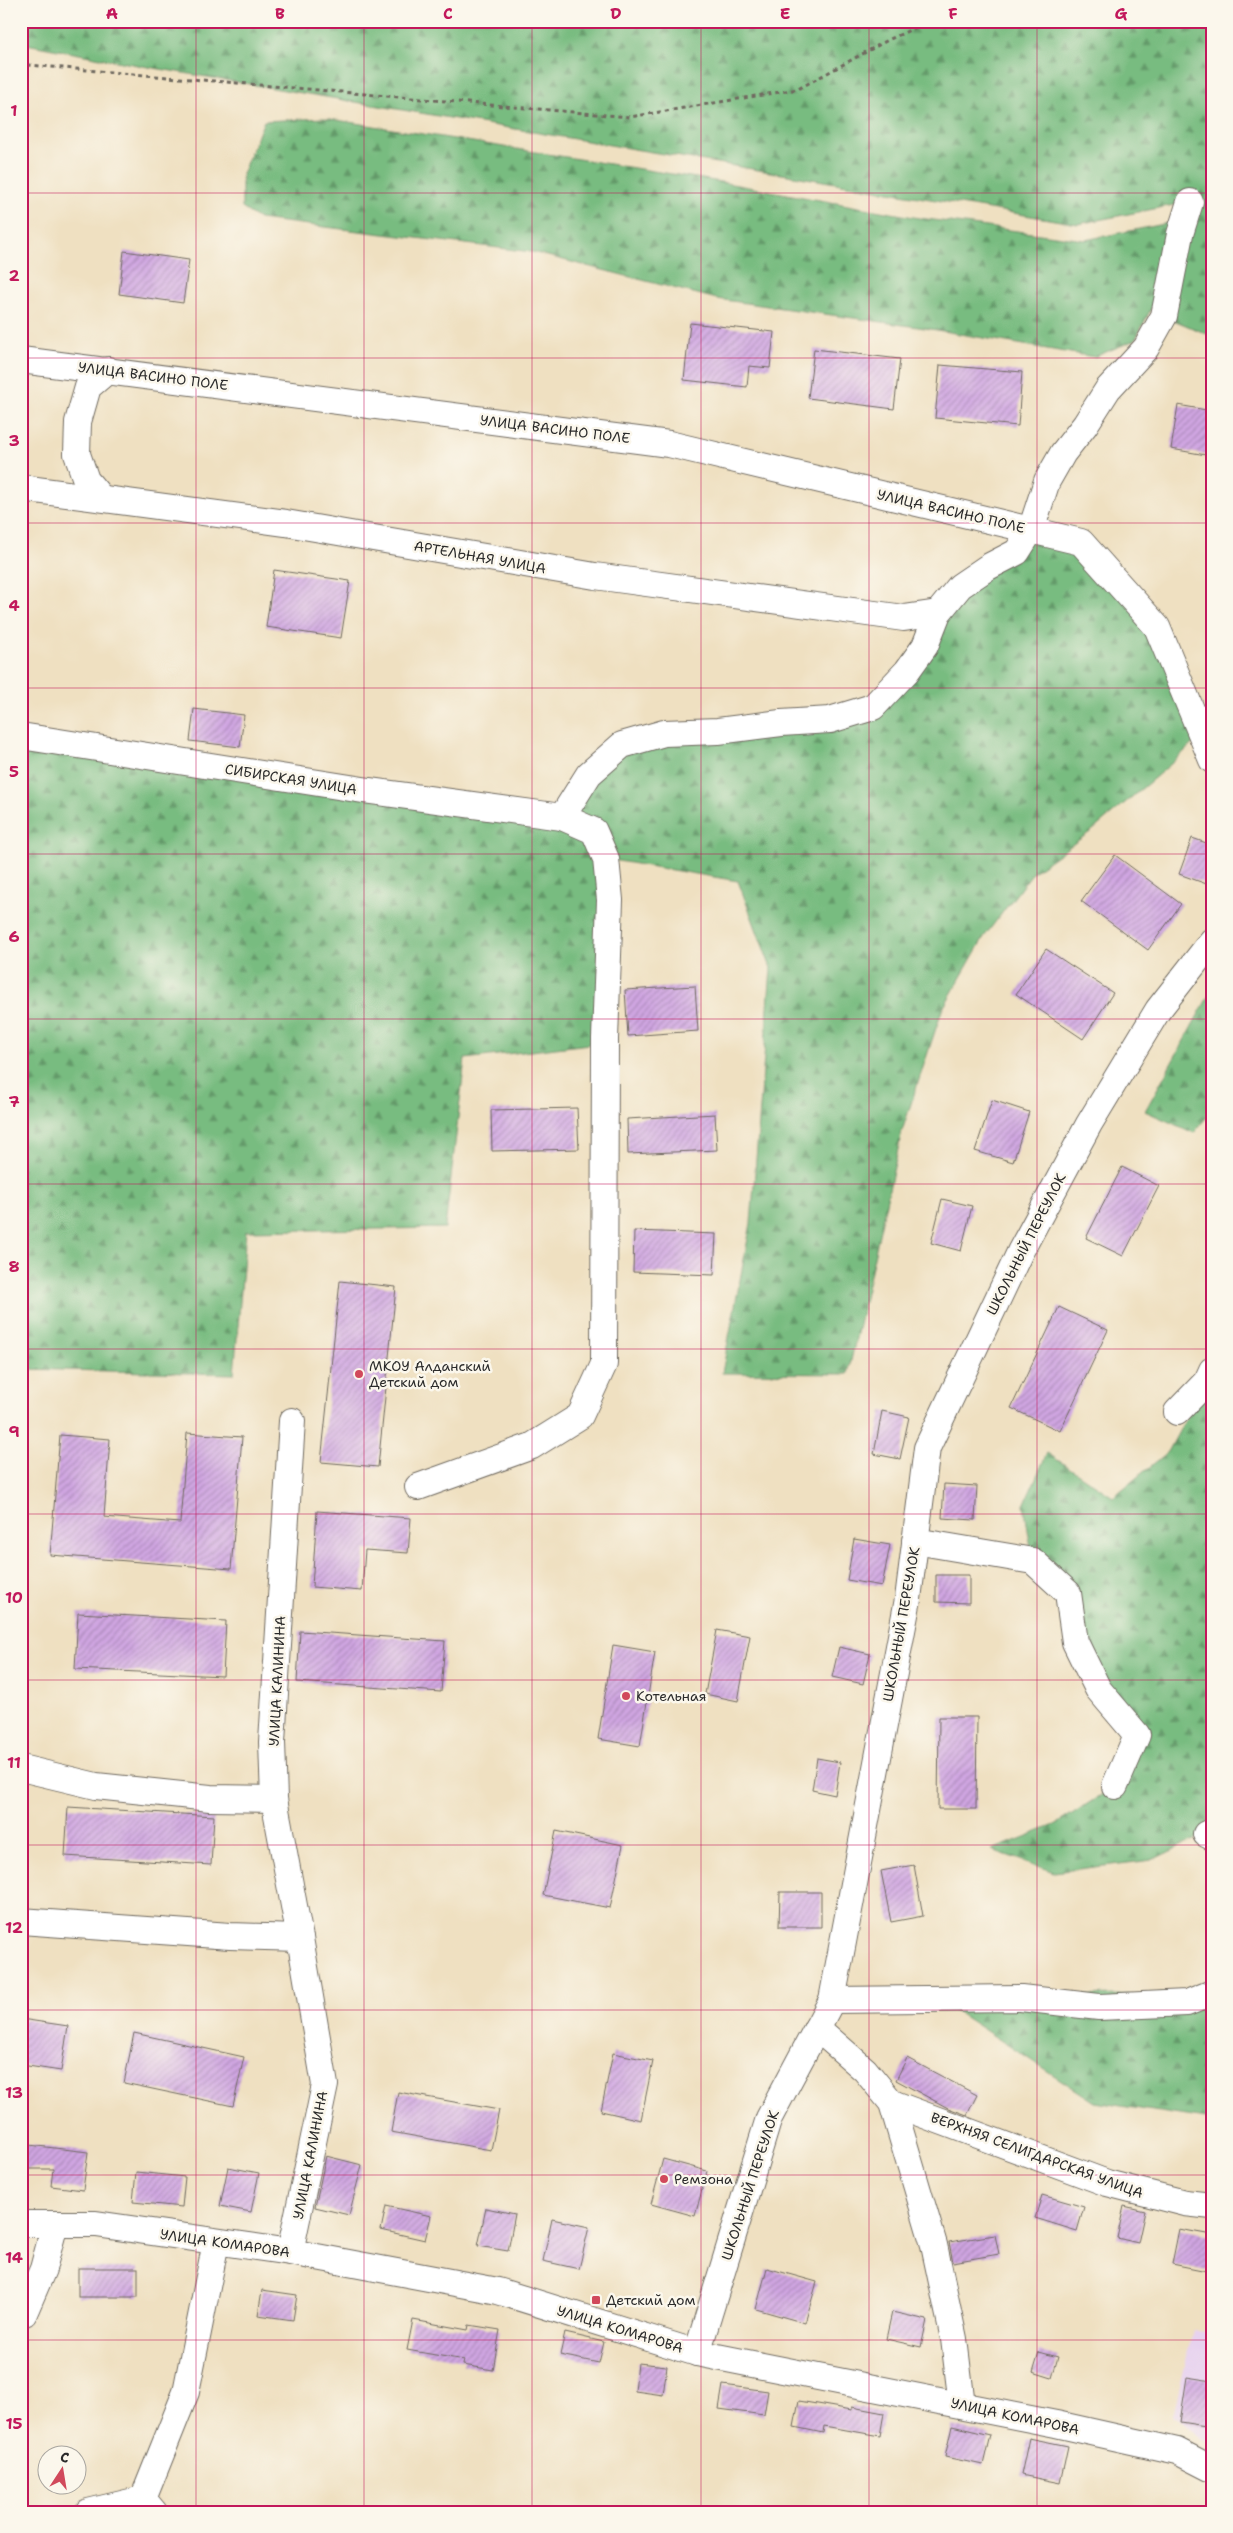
<svg xmlns="http://www.w3.org/2000/svg" width="1233" height="2533" font-family="'Shantell Sans',sans-serif">
<defs>
<pattern id="forest-firs" width="22" height="20" patternUnits="userSpaceOnUse" patternTransform="scale(1.25)"><rect width="22" height="20" fill="#78bc80"/><path d="M5 1l3.5 6h-7zM16 11l3.5 6h-7z" fill="#639969"/></pattern>
<pattern id="building-hatch" width="6" height="6" patternUnits="userSpaceOnUse" patternTransform="scale(1.25)"><rect width="6" height="6" fill="#d0a6e2"/><path d="M-1 1l2-2M0 6l6-6M5 7l2-2" fill="none" stroke="#a987b7"/></pattern>
</defs>
<rect width="100%" height="100%" fill="#fbf7ec"/>
<filter id="ink" filterUnits="userSpaceOnUse"><feTurbulence type="fractalNoise" baseFrequency=".02" numOctaves="2"/><feDisplacementMap in="SourceGraphic" scale="10" xChannelSelector="R" yChannelSelector="G"/><feConvolveMatrix kernelMatrix="1 2 1 2 8 2 1 2 1" color-interpolation-filters="sRGB"/></filter>
<filter id="wash" filterUnits="userSpaceOnUse"><feTurbulence type="fractalNoise" baseFrequency=".0096" numOctaves="4" result="noise"/><feDisplacementMap in="SourceGraphic" scale="20" xChannelSelector="R" yChannelSelector="G"/><feGaussianBlur stdDeviation="1.12" result="paint"/><feColorMatrix in="noise" values="0 0 0 0 0 0 0 0 0 0 0 0 0 0 0 0 0 1.4 0 .05"/><feComposite in="paint" operator="in"/></filter>
<g filter="url(#wash)">
<rect width="100%" height="100%" fill="#efe0c1"/>
<path fill="#e7d2ef" d="M1193 2330 1212 2333V2447L1173 2416Z"/>
<g fill="url(#forest-firs)" stroke="#527456">
<path d="M21 21H1212V336L1164 316 1189 202 1078 224 148 67 21 43Z"/>
<path d="M324 118 715 181 919 218 1085 240 1169 223 1168 234 1154 303 1135 340 1094 357 925 328 717 299 532 252 259 219 242 208V174L264 121Z"/>
<path d="M1031 530 1081 542 1157 627 1202 735 1172 763 1093 830 1033 872 984 937 942 1010 902 1131 848 1374 722 1373 751 1223 771 968 738 881 606 859 605 1039 589 1044 465 1059 445 1228 246 1231 234 1374 21 1369V736L562 817 622 745 873 707 938 613Z"/>
<path d="M1212 990V1110L1194 1133 1145 1111Z"/>
<path d="M1212 1370V1837L1206 1834 1152 1860 1054 1872 992 1850 1055 1825 1115 1786 1137 1735 1098 1689 1068 1593 1033 1561 1024 1505 1047 1453 1113 1497 1168 1452Z"/>
<path d="M1212 1993V2120L1095 2102 937 1999Z"/>
</g>
<g id="blocks">
<g fill="url(#building-hatch)">
<path d="M124 251 189 260 183 303 119 294Z"/>
<path d="M690 323 774 332 770 368 749 366 747 387 684 380Z"/>
<path d="M814 349 900 359 894 409 808 398Z"/>
<path d="M940 365 1022 372 1018 426 935 418Z"/>
<path d="M1178 405 1212 411V456L1171 449Z"/>
<path d="M274 570 350 581 341 638 266 627Z"/>
<path d="M194 709 244 715 240 747 190 741Z"/>
<path d="M1192 838 1212 845V886L1179 874Z"/>
<path d="M1115 855 1181 904 1148 950 1081 901Z"/>
<path d="M1046 949 1113 993 1083 1039 1016 994Z"/>
<path d="M695 986 698 1031 628 1036 625 990Z"/>
<path d="M992 1100 1029 1112 1013 1162 975 1151Z"/>
<path d="M577 1108 579 1149 492 1151 491 1110Z"/>
<path d="M715 1114 717 1150 628 1154 627 1119Z"/>
<path d="M1122 1167 1159 1186 1123 1256 1086 1238Z"/>
<path d="M942 1199 972 1206 961 1251 931 1243Z"/>
<path d="M634 1231 716 1234 714 1275 633 1272Z"/>
<path d="M340 1281 396 1287 378 1467 321 1462Z"/>
<path d="M1059 1307 1108 1330 1060 1431 1011 1408Z"/>
<path d="M882 1411 909 1417 900 1459 874 1454Z"/>
<path d="M187 1433 242 1437 231 1569 50 1555 60 1435 110 1439 104 1517 180 1523Z"/>
<path d="M944 1484 977 1486 975 1520 942 1518Z"/>
<path d="M317 1511 411 1518 408 1553 365 1550 362 1591 312 1587Z"/>
<path d="M854 1539 890 1545 882 1586 847 1580Z"/>
<path d="M936 1575H969V1603L936 1602Z"/>
<path d="M78 1613 226 1621 223 1676 75 1669Z"/>
<path d="M717 1630 750 1636 738 1701 705 1694Z"/>
<path d="M300 1631 445 1641 441 1692 297 1682Z"/>
<path d="M613 1645 655 1652 640 1746 598 1739Z"/>
<path d="M839 1647 870 1654 863 1684 832 1677Z"/>
<path d="M939 1717H977L976 1809H938Z"/>
<path d="M817 1758 840 1762 835 1795 812 1790Z"/>
<path d="M68 1807 214 1816 211 1865 65 1856Z"/>
<path d="M556 1831 623 1845 610 1908 543 1895Z"/>
<path d="M914 1865 923 1916 891 1922 881 1871Z"/>
<path d="M780 1892H821V1927H779Z"/>
<path d="M21 2019 68 2026 61 2071 21 2065Z"/>
<path d="M134 2033 244 2057 233 2106 124 2083Z"/>
<path d="M613 2053 653 2061 641 2120 601 2111Z"/>
<path d="M907 2058 977 2095 967 2115 948 2108 896 2080Z"/>
<path d="M398 2092 499 2110 491 2150 391 2132Z"/>
<path d="M21 2144 88 2152 83 2190 51 2186 53 2169H21Z"/>
<path d="M326 2156 362 2165 349 2215 315 2207Z"/>
<path d="M663 2159 707 2171 695 2216 651 2204Z"/>
<path d="M228 2167 259 2173 251 2212 220 2206Z"/>
<path d="M136 2172 185 2177 182 2207 133 2202Z"/>
<path d="M1042 2195 1084 2207 1077 2231 1035 2218Z"/>
<path d="M386 2206 431 2216 425 2240 381 2230Z"/>
<path d="M1124 2206 1145 2211 1138 2243 1117 2238Z"/>
<path d="M486 2208 515 2214 508 2251 478 2246Z"/>
<path d="M552 2219 589 2227 579 2269 543 2261Z"/>
<path d="M1179 2229 1212 2235V2272L1172 2264Z"/>
<path d="M995 2235 999 2254 953 2262 949 2242Z"/>
<rect x="78" y="2268" width="60" height="29"/>
<path d="M767 2268 817 2282 805 2323 756 2309Z"/>
<path d="M262 2290 297 2295 293 2320 258 2315Z"/>
<path d="M892 2312 927 2320 921 2347 886 2339Z"/>
<path d="M413 2320 468 2330 469 2325 500 2330 493 2370 463 2365 464 2360 407 2350Z"/>
<path d="M565 2333 604 2342 599 2363 560 2355Z"/>
<path d="M1039 2352 1058 2357 1052 2378 1033 2372Z"/>
<path d="M638 2363 667 2366 663 2395 635 2391Z"/>
<path d="M1187 2377 1212 2381V2427L1180 2422Z"/>
<path d="M723 2385 768 2391 764 2415 719 2409Z"/>
<path d="M799 2401 852 2410V2407L884 2413 880 2436 824 2426 823 2433 794 2427Z"/>
<path d="M952 2426 990 2435 983 2465 945 2457Z"/>
<path d="M1029 2438 1068 2446 1060 2483 1021 2475Z"/>
</g>
</g>
</g>
<g filter="url(#ink)">
<use href="#blocks" fill-opacity="0" stroke="#706a60" stroke-width="1"/>
<g fill="none" stroke-linecap="round" stroke-linejoin="round">
<g stroke="#706a60" stroke-width="28">
<g id="minor">
<path d="M21 360 669 444 1081 542 1157 627 1212 760"/>
<path d="M21 488 286 523 595 576 904 618 938 613"/>
<path d="M101 498 86 480 77 454 78 422 88 387 108 370"/>
<path d="M21 736 363 790 562 817 594 831 606 859 610 900 605 1039 604 1364 580 1416 532 1446 418 1487"/>
<path d="M562 817 589 774 622 745 664 733 718 731 781 723 830 720 873 707 907 671 925 646 938 613 960 586 988 567 1017 552 1031 530 1047 481 1063 453 1085 425 1108 389 1146 348 1164 316 1180 234 1190 202"/>
<path d="M1177 1412 1207 1381 1212 1370"/>
<path d="M915 1541 1033 1561 1068 1593 1075 1642 1098 1689 1137 1735 1115 1786"/>
<path d="M21 1768 96 1786 210 1798 274 1799"/>
<path d="M1206 1834 1212 1837"/>
<path d="M21 1921 230 1936 300 1938 274 1799 272 1742 292 1421"/>
<path d="M832 2000 1021 1998 1099 2007 1187 2003 1212 1993"/>
<path d="M817 2028 865 2070 892 2103 934 2245 954 2339 962 2405"/>
<path d="M892 2103 1107 2183 1185 2203 1212 2206"/>
<path d="M21 2224H96L290 2252 498 2291 697 2353 1056 2424 1177 2451 1212 2469"/>
<path d="M290 2252 325 2085 300 1938"/>
<path d="M21 2313H24L43 2269 55 2224"/>
<path d="M697 2353 769 2118 832 2000 908 1599 927 1448 1020 1252 1089 1124 1158 1010 1212 941"/>
<path d="M143 2499 186 2392 216 2242"/>
<path d="M88 2512 143 2499 154 2512"/>
</g>
</g>
<path stroke="#706a60" stroke-width="3" stroke-dasharray="4 4" stroke-linecap="butt" d="M21 70 29 65 630 117 798 89 888 40 930 21"/>
<use href="#minor" stroke="#fff" stroke-width="26"/>
</g>
</g>
<path fill="none" stroke="#c2185b" stroke-width="1" stroke-opacity="0.55" d="M196 21V2512M364 21V2512M532 21V2512M701 21V2512M869 21V2512M1037 21V2512M21 193H1212M21 358H1212M21 523H1212M21 688H1212M21 854H1212M21 1019H1212M21 1184H1212M21 1349H1212M21 1514H1212M21 1680H1212M21 1845H1212M21 2010H1212M21 2175H1212M21 2340H1212"/>
<g fill="#d1495b" stroke="#fbf7ec" stroke-width="2">
<circle cx="359" cy="1374" r="5"/>
<circle cx="626" cy="1696" r="5"/>
<circle cx="664" cy="2179" r="5"/>
<rect x="591" y="2295" width="10" height="10" rx="2.5"/>
</g>
<g text-anchor="middle" dominant-baseline="central" stroke-width="5" stroke-linejoin="round" paint-order="stroke">
<g font-size="14" fill="#2b2b2b" stroke="#fbf7ec">
<text transform="translate(153 376) rotate(7)">УЛИЦА ВАСИНО ПОЛЕ</text>
<text transform="translate(555 429) rotate(7)">УЛИЦА ВАСИНО ПОЛЕ</text>
<text transform="translate(951 511) rotate(13)">УЛИЦА ВАСИНО ПОЛЕ</text>
<text transform="translate(480 557) rotate(10)">АРТЕЛЬНАЯ УЛИЦА</text>
<text transform="translate(291 779) rotate(9)">СИБИРСКАЯ УЛИЦА</text>
<text transform="translate(1026 1244) rotate(-63)">ШКОЛЬНЫЙ ПЕРЕУЛОК</text>
<text transform="translate(901 1624) rotate(-80)">ШКОЛЬНЫЙ ПЕРЕУЛОК</text>
<text transform="translate(277 1681) rotate(-87)">УЛИЦА КАЛИНИНА</text>
<text transform="translate(310 2155) rotate(-79)">УЛИЦА КАЛИНИНА</text>
<text transform="translate(1037 2155) rotate(20)">ВЕРХНЯЯ СЕЛИГДАРСКАЯ УЛИЦА</text>
<text transform="translate(750 2185) rotate(-72)">ШКОЛЬНЫЙ ПЕРЕУЛОК</text>
<text transform="translate(225 2243) rotate(8)">УЛИЦА КОМАРОВА</text>
<text transform="translate(620 2329) rotate(17)">УЛИЦА КОМАРОВА</text>
<text transform="translate(1015 2416) rotate(12)">УЛИЦА КОМАРОВА</text>
</g>
<g font-size="14" fill="#2b2b2b" stroke="#fbf7ec" text-anchor="start">
<text x="369" y="1366">МКОУ Алданский<tspan x="369" dy="16">Детский дом</tspan></text>
<text x="636" y="1696">Котельная</text>
<text x="674" y="2179">Ремзона</text>
<text x="606" y="2300">Детский дом</text>
</g>
</g>
<rect width="1233" height="2533" fill="none" stroke="#fbf7ec" stroke-width="55"/>
<g transform="translate(62 2470) rotate(12)"><circle r="24" fill="#fbf7ec" stroke="#a8a59f"/>
<path d="M0-4L9 19L0 12L-9 19Z" fill="#d1495b"/>
<text y="-8" font-size="14" font-weight="bold" text-anchor="middle" fill="#2b2b2b">С</text>
</g>
<rect x="28" y="28" width="1178" height="2478" fill="none" stroke="#c2185b" stroke-width="2"/>
<g font-size="16" text-anchor="middle" font-weight="bold" fill="#c2185b">
<text x="112" y="19">A</text>
<text x="280" y="19">B</text>
<text x="448" y="19">C</text>
<text x="616" y="19">D</text>
<text x="785" y="19">E</text>
<text x="953" y="19">F</text>
<text x="1121" y="19">G</text>
<text x="14" y="116">1</text>
<text x="14" y="281">2</text>
<text x="14" y="446">3</text>
<text x="14" y="611">4</text>
<text x="14" y="777">5</text>
<text x="14" y="942">6</text>
<text x="14" y="1107">7</text>
<text x="14" y="1272">8</text>
<text x="14" y="1437">9</text>
<text x="14" y="1603">10</text>
<text x="14" y="1768">11</text>
<text x="14" y="1933">12</text>
<text x="14" y="2098">13</text>
<text x="14" y="2263">14</text>
<text x="14" y="2429">15</text>
</g>
</svg>
